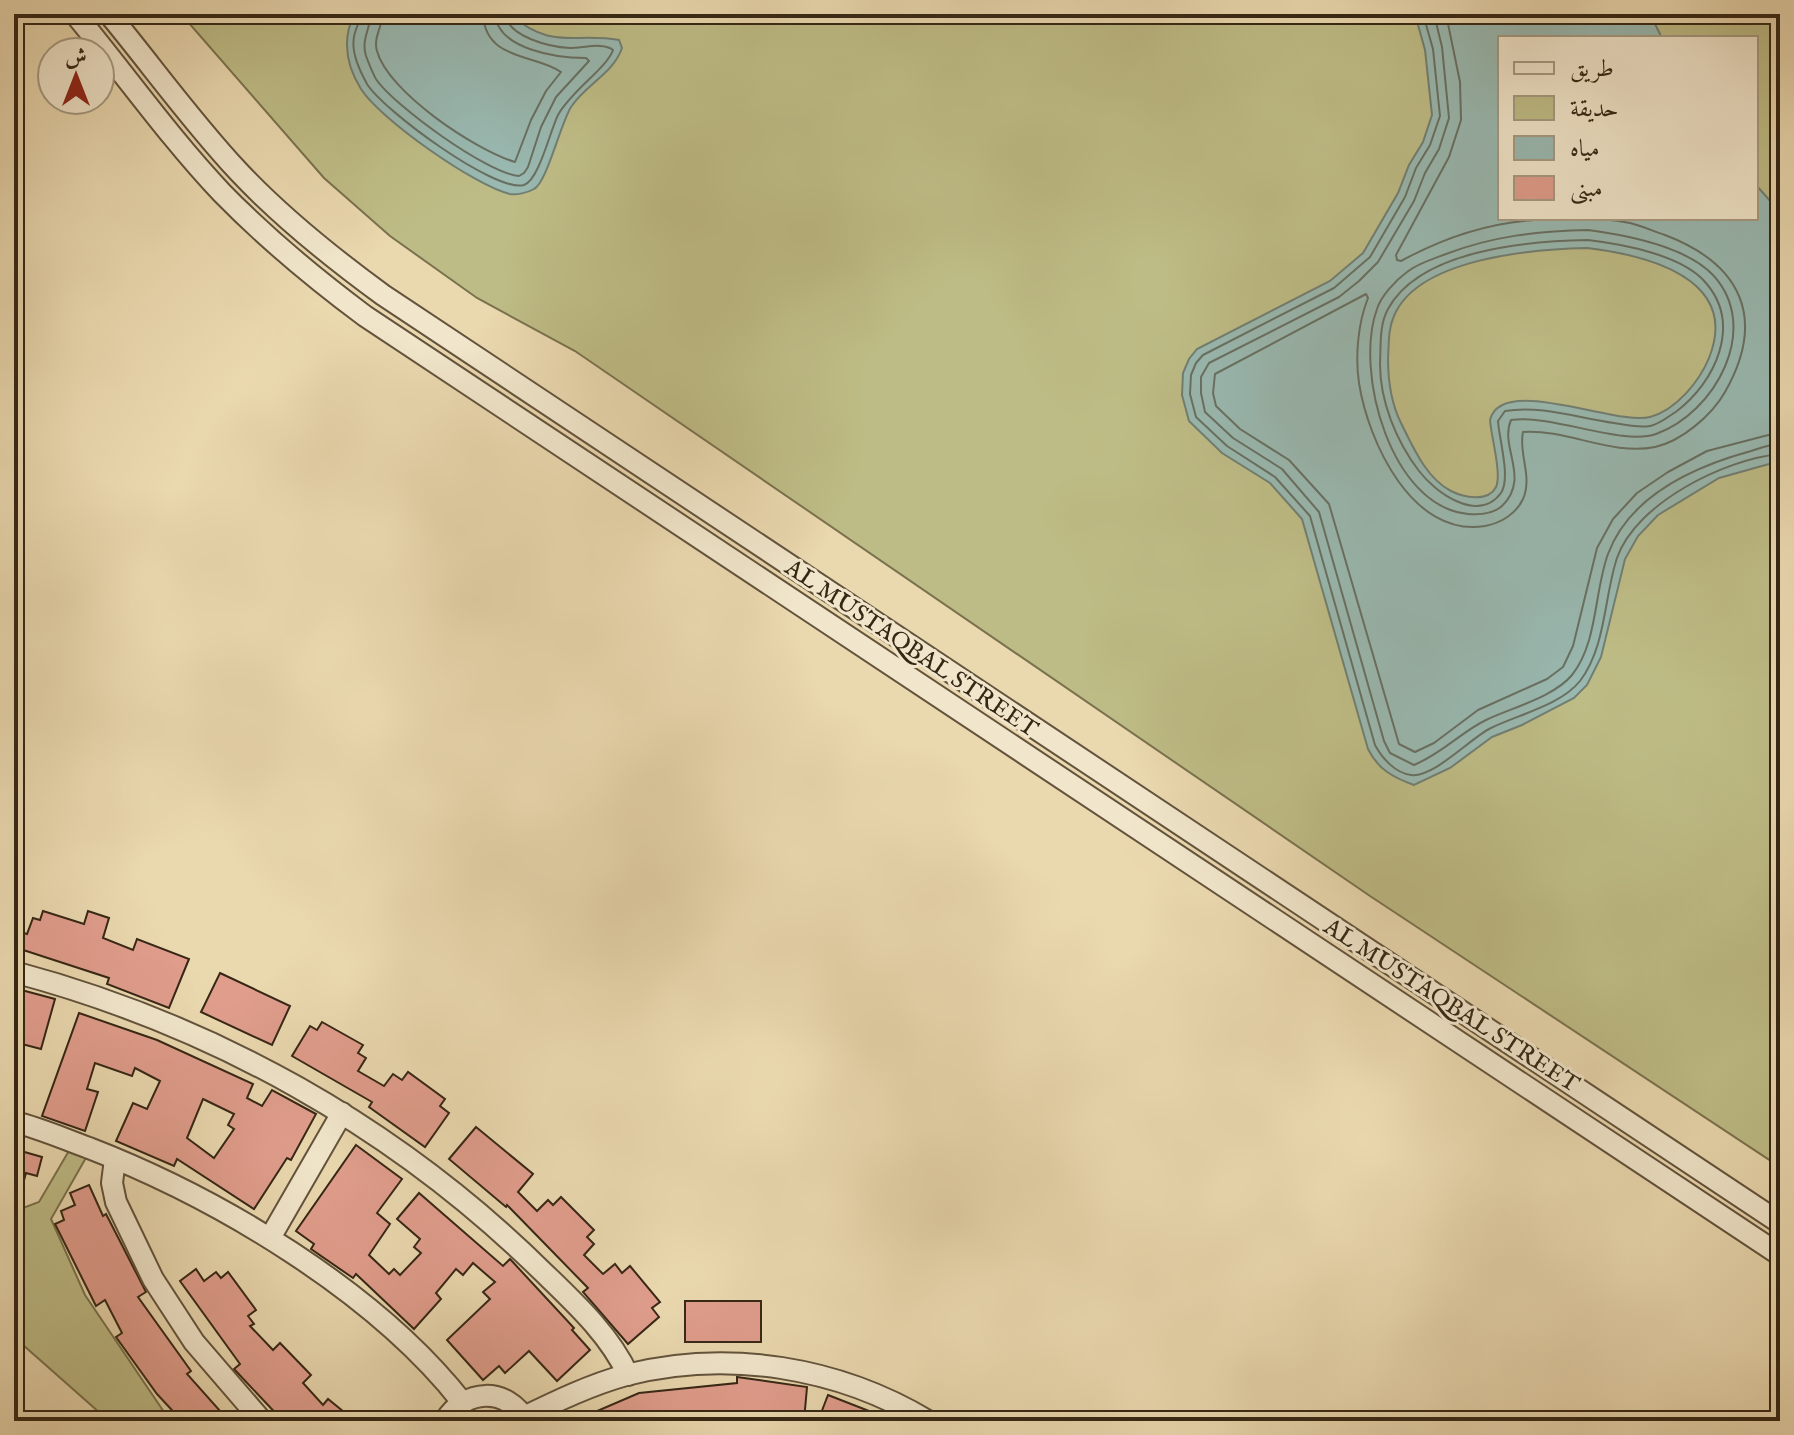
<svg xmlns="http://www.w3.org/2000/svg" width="1794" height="1435" font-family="'IM FELL English',Amiri,serif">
<rect width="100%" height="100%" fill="#ead8af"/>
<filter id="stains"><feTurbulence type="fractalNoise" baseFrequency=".0025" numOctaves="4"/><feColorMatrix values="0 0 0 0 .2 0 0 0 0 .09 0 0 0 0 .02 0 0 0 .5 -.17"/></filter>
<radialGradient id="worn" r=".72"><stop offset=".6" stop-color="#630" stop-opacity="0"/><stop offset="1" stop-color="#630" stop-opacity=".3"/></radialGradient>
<g fill="#bebc86" stroke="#7a724e" stroke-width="2" fill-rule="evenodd">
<path d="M181 14H1780V1167L1370 896 575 351 477 298 390 236 324 178ZM1500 38H1756V218H1500Z"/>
<path d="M70 1149 87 1156 51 1219 85 1295 164 1412 152 1421H109L14 1337V1206L23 1208 39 1202Z"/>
</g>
<g fill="#99b9b1" stroke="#717f73" stroke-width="2" fill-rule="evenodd">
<path d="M354 14H510C552 51 574 32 619 40L622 48C613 74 586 84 571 107 560 125 547 182 534 189 527 193 517 195 510 194 475 186 380 119 361 89 346 65 342 40 354 14Z"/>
<path d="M1415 14H1650L1662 38H1500V218H1756V185L1780 212V461L1719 478 1658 515 1638 536 1625 559 1601 657 1587 685 1574 698 1522 725 1492 737 1450 768 1414 785C1392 777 1378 769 1368 749L1302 519 1270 483 1222 453 1189 421 1182 395 1183 373 1189 359 1197 349 1330 281 1363 253 1398 193 1409 165 1423 142 1432 115 1425 50ZM1587 248C1646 255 1741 278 1709 358 1699 382 1676 410 1650 417 1616 426 1501 374 1490 420 1491 436 1502 474 1496 487 1488 503 1463 497 1451 491 1426 478 1413 447 1401 423 1391 403 1388 380 1388 358 1389 344 1388 329 1394 316 1418 258 1534 249 1587 248Z"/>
</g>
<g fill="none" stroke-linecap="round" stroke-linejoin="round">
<g stroke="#687063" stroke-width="2">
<path d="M361 14C360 22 355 29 354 37 351 53 360 71 367 84 383 110 495 193 524 185 539 180 550 131 558 115 571 91 607 68 613 50 604 42 583 48 570 48 550 47 508 37 505 14"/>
<path d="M371 14C370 29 361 40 366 56 369 64 372 72 376 79 393 105 488 174 519 176L524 173 528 167 541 127 556 97 589 61 586 58C558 58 498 50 495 14"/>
<path d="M383 14C382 26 373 39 377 51 388 92 475 150 515 162L531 120 546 91 561 72C536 54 485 61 483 14"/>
<path d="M1423 14 1433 49 1440 116 1430 145 1416 168 1405 197 1370 257 1334 288 1203 355 1196 363 1191 375 1190 394 1196 417 1227 446 1275 477 1310 516 1375 745C1382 758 1395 773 1411 775 1433 778 1470 739 1489 729 1516 715 1560 706 1580 681 1606 647 1604 597 1617 558 1636 503 1725 459 1780 454"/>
<path d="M1434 14 1442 47 1449 118 1439 149 1425 173 1414 201 1378 262 1359 281 1339 297 1209 363 1201 377V393L1205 412 1233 438 1282 469 1319 512 1384 741 1390 753 1414 765C1443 753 1461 732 1486 720 1511 708 1554 697 1572 675 1598 642 1594 592 1608 554 1630 495 1696 466 1751 451 1760 448 1770 444 1780 444"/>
<path d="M1446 14 1460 82 1461 120 1449 157 1396 255 1397 260 1401 261C1441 239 1488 223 1534 220 1565 217 1599 217 1630 223 1642 226 1653 231 1665 235 1741 264 1767 318 1725 392 1712 415 1682 441 1655 447 1612 456 1567 429 1523 432 1518 453 1533 476 1523 499 1516 514 1501 523 1485 526 1412 538 1368 441 1359 383 1355 356 1358 323 1368 298L1366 294 1215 374 1213 393 1216 406 1240 429 1289 460 1329 504 1399 744 1415 752 1434 743 1478 710 1547 679 1563 667 1573 646 1597 548 1613 519 1637 493 1668 472 1707 451 1780 432"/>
<path d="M1588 230C1626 235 1685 246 1713 275 1762 328 1715 413 1656 434 1622 446 1552 414 1511 420 1499 447 1531 478 1502 506 1493 514 1480 515 1468 514 1391 507 1354 372 1377 309 1381 296 1396 280 1407 272 1418 263 1433 259 1446 254 1493 236 1538 231 1588 230Z"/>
<path d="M1588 240C1622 244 1683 255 1706 283 1742 325 1715 382 1677 411 1669 416 1660 424 1650 426 1639 428 1625 425 1614 423 1578 418 1541 405 1505 411L1498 421C1499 439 1511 478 1501 493 1478 524 1435 492 1419 471 1396 441 1380 401 1380 364 1381 346 1379 325 1388 309 1420 250 1527 241 1588 240Z"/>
</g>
</g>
<g fill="#e09d8c" stroke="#362715" stroke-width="2" fill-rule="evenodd">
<path d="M43 911 84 924 88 911 109 918 103 938 133 950 137 939 189 959 169 1008 107 984 109 978 14 947V930L27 934 33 918 40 920Z"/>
<path d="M220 973 290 1006 272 1045 201 1012Z"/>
<path d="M14 988 55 999 41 1049 14 1042Z"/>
<path d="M79 1013 157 1040 253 1084 247 1098 262 1106 272 1090 316 1114 291 1160 287 1158 254 1209 177 1159 174 1166 116 1141 133 1103 147 1109 160 1081 135 1068 132 1076 95 1063 87 1089 98 1092 85 1131 42 1116ZM203 1099 234 1114 228 1125 234 1129 214 1158 187 1138Z"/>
<path d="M322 1022 363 1045 358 1053 366 1058 358 1071 384 1086 393 1074 402 1080 408 1072 445 1099 440 1106 449 1113 425 1147 369 1107 372 1102 292 1056 310 1026 317 1030Z"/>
<path d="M476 1127 533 1174 518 1192 537 1211 548 1200 553 1205 561 1197 594 1230 587 1237 594 1244 584 1255 603 1274 615 1264 622 1273 630 1266 660 1302 652 1308 659 1317 628 1344 583 1292 588 1288 507 1205 506 1207 449 1159Z"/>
<path d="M356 1145 402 1179 377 1213 390 1224 369 1255 389 1274 394 1269 400 1275 421 1253 414 1247 420 1239 397 1219 419 1193 503 1266 510 1259 574 1328 572 1330 590 1350 557 1381 529 1351 505 1373 499 1366 483 1380 447 1340 490 1299 483 1292 495 1282 473 1263 463 1275 456 1269 436 1293 441 1299 414 1329 356 1274 353 1278 311 1249 314 1244 296 1231Z"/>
<path d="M14 1149 42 1157 37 1176 26 1173 18 1202H14Z"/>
<path d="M89 1185 103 1216 106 1214 146 1292 138 1297 191 1371 187 1374 229 1421H182L157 1394 116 1337 122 1333 105 1300 96 1306 55 1224 64 1220 61 1211 75 1205 70 1193Z"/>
<path d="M196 1269 204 1281 216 1272 221 1278 228 1272 256 1310 248 1316 254 1324 250 1326 273 1350 280 1343 311 1375 303 1383 323 1405 328 1399 355 1421H283L234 1369 240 1364 180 1281Z"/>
<rect x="685" y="1301" width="76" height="41"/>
<path d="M737 1377 807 1387 804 1421H745L746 1417 707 1421H574L639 1393 737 1383Z"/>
<path d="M828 1395 892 1420V1421H818Z"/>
</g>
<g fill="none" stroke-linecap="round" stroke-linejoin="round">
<g stroke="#63533c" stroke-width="24">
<g id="minor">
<path d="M75 14C124 73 169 137 222 193 266 238 314 278 365 316L1780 1255"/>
<path d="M109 14C152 66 192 122 238 171 282 218 331 257 383 295L1780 1223"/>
<path d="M14 972C213 1025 396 1127 543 1272 574 1302 610 1335 628 1375"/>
<path d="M14 1122C40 1128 64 1139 89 1148 218 1198 375 1291 462 1402"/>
<path d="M115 1159 112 1183 116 1202 153 1279 194 1342 262 1421"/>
<path d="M270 1238 342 1113"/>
<path d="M524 1417C557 1401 590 1385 626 1375 728 1349 838 1367 928 1421"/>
<path d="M445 1421C464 1389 507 1386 526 1421"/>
</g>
</g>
<use href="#minor" stroke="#f1e6cb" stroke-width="20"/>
</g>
<g text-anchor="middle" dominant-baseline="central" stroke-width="6" stroke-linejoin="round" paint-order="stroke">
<g font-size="24" fill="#362715" stroke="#f1e6cb">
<text transform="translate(911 649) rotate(34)">AL MUSTAQBAL STREET</text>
<text transform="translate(1451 1006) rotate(33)">AL MUSTAQBAL STREET</text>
</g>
</g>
<rect width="1794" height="1435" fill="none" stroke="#ead8af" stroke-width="48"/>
<rect x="16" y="16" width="1762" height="1403" fill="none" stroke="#362715" stroke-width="4"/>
<rect x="24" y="24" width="1746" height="1387" fill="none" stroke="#362715" stroke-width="2"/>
<rect x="1498" y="36" width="260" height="184" fill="#f1e6cb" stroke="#a69a82" stroke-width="2"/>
<rect x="1514" y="62" width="40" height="12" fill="#f1e6cb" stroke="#a69a82" stroke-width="2"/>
<text x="1570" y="76" font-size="24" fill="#362715">طريق</text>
<rect x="1514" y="96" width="40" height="24" fill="#bebc86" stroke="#a69a82" stroke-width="2"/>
<text x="1570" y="116" font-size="24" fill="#362715">حديقة</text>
<rect x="1514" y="136" width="40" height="24" fill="#99b9b1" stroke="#a69a82" stroke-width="2"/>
<text x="1570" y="156" font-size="24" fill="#362715">مياه</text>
<rect x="1514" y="176" width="40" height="24" fill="#e09d8c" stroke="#a69a82" stroke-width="2"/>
<text x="1570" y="196" font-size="24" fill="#362715">مبنى</text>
<g transform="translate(76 76)"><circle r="38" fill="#f1e6cb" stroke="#a69a82" stroke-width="2"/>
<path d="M0-6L14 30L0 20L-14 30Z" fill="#8f2418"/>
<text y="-12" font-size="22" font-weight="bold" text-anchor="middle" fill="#362715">ش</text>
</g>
<rect width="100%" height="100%" filter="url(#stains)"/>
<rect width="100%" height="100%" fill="url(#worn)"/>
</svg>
